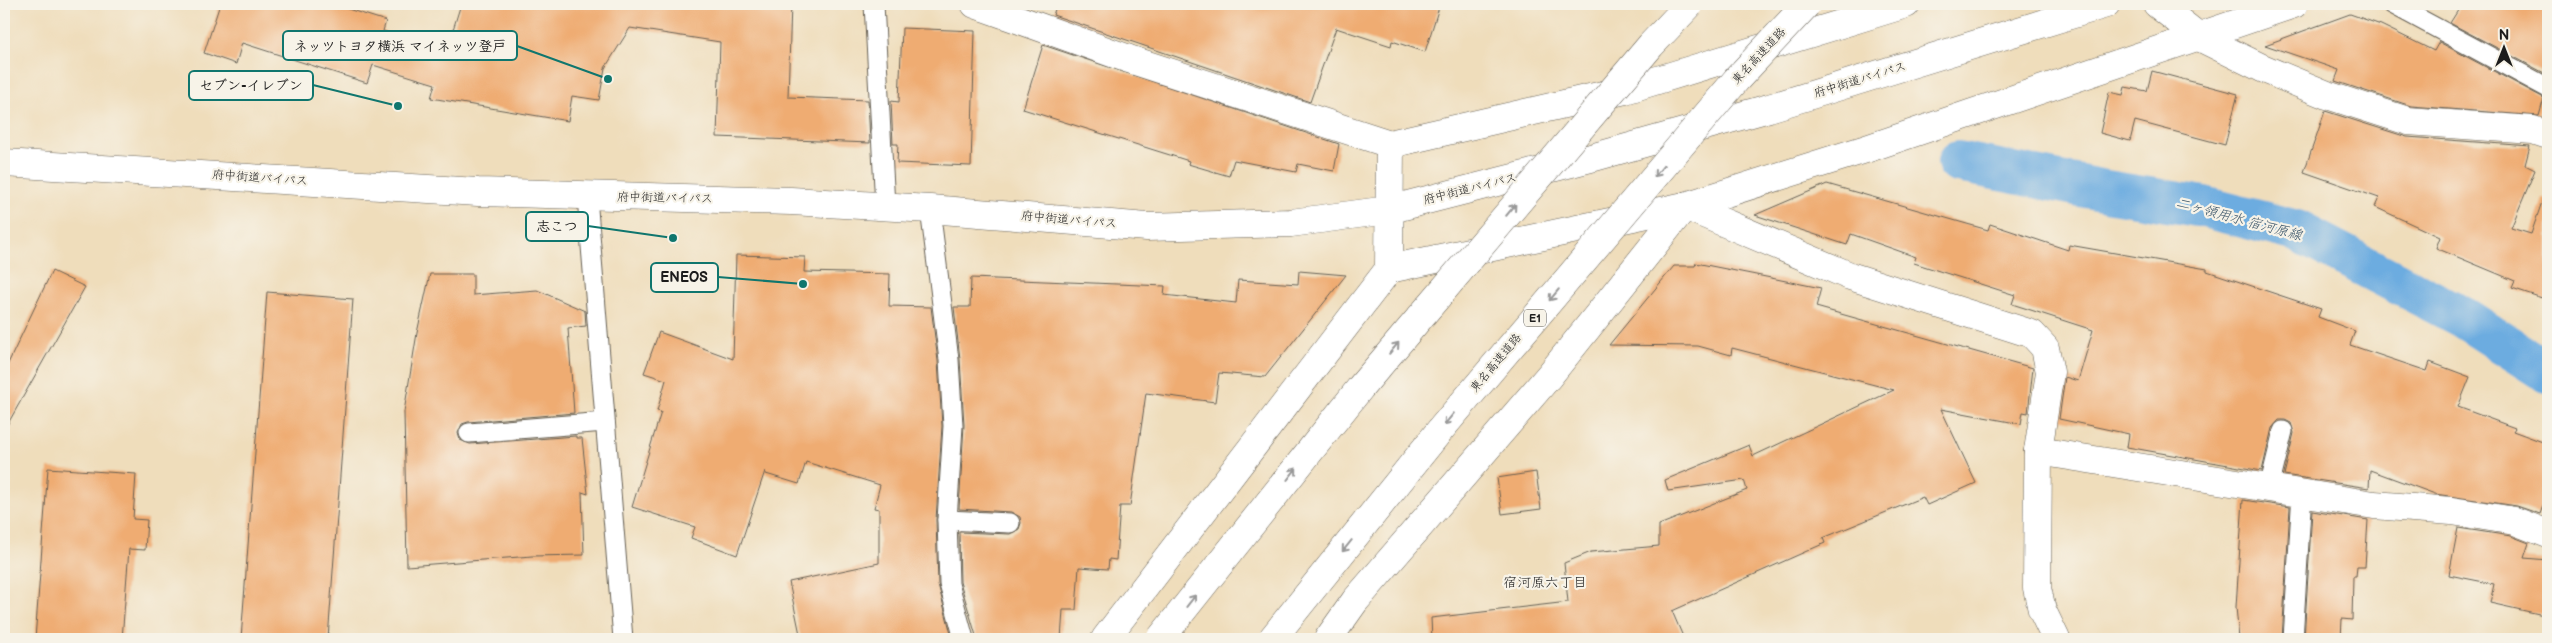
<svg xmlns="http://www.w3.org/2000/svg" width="2552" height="643" font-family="'Balsamiq Sans','Klee One',sans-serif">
<rect width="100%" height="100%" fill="#f7f3e8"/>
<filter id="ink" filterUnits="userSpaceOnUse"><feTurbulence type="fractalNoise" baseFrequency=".02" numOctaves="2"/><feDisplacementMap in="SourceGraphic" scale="10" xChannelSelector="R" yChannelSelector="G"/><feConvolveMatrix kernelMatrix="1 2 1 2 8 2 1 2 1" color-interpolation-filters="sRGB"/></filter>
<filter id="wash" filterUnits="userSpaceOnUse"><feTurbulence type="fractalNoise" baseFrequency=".0096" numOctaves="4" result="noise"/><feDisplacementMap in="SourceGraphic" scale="20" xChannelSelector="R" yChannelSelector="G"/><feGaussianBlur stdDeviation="1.12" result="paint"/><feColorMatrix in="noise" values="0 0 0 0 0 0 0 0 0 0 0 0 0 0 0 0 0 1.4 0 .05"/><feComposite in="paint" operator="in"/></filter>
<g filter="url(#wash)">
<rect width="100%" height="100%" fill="#efddbb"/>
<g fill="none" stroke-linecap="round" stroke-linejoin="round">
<path stroke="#6cace0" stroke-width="42" d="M1958 162 2106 191 2204 207 2297 231 2464 318 2548 372"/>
</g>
<g id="blocks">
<g fill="#efac72">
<path d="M220 4H332L386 21 383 31 446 52 461 4H791L788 97 868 100 870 143 717 137 720 42 630 28 605 68 599 100 572 96 568 121 431 98 435 84 373 65 367 83 242 43 236 64 204 53Z"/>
<path d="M1057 4H1440L1425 52 1392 41 1391 46 1336 28 1310 102 1053 15Z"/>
<path d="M2462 4H2548V75L2450 23Z"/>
<path d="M2350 14 2381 25 2434 51 2439 42 2544 98 2539 116 2411 106 2335 81 2339 70 2265 45Z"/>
<path d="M902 28 975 31 971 166 897 163 898 144H893L891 101 899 102Z"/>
<path d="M1043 45 1339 144 1334 171 1298 164 1296 172 1234 160 1229 176 1188 164 1189 161 1023 109Z"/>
<path d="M2152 71 2238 94 2225 145 2135 121 2130 141 2100 133 2109 92 2123 95 2125 87 2147 91Z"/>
<path d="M2325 111 2407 137 2530 146 2525 165 2535 170 2511 228 2531 234 2543 199 2548 200V300L2512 288 2515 281 2436 248 2440 237 2375 207 2379 198 2304 172Z"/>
<path d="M1827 184 1988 230 1990 224 2068 250 2069 245 2207 269V271L2321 309 2318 317 2355 331 2350 345 2427 371 2430 362 2470 377 2458 407 2515 428 2513 431 2548 444V492L2540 514 2517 506 2435 494 2370 470 2369 488 2284 475 2294 433 2291 423 2285 420H2279L2272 428 2262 471 2127 447 2129 434 2059 419 2065 377 2078 381 2093 330 2012 304 2015 295 1914 263 1916 257 1851 234 1847 245 1755 215Z"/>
<path d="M736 255 805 257 804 272 890 274 889 306 931 307 938 361 942 426 936 520 938 584 951 634 922 639H801L789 582 879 563V509L874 508 880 485 806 462 799 484 766 474 765 471 737 555 691 538 695 527 632 507 661 412 657 411 666 380 644 373 659 332 733 359Z"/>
<path d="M1696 263 1821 288 1816 307 2033 368 2028 413 2023 412 2021 424 1941 409 1976 483 1927 505 1923 497 1823 538 1825 543 1672 611 1684 639H1432L1431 618 1568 602 1564 563 1591 552 1659 546V525L1747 490 1744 480 1668 491 1665 480 1749 445 1753 456 1894 390 1732 348 1731 355 1698 346 1609 345 1674 266H1695Z"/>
<path d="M52 271 85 287 6 427 4 426V372Z"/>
<path d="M1299 271 1346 275 1265 377 1219 373 1215 402 1146 393 1130 506H1120L1116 560 1109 559 1108 569 1079 567 1076 610H1063L1061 639H977L960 582 959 532 1010 534 1019 529 1021 523 1020 517 1011 512 959 509 964 425 960 359 954 307H970L971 278 1165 286 1164 295 1236 303 1238 280 1298 284Z"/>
<path d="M430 274H473V295L537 290 585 311 586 326 568 328 574 413 468 422 462 424 458 433 460 440 470 444 576 436V438H582L588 494 582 492 584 555 532 556 407 566 404 412 417 333Z"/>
<path d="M267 292 353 299 328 639H241Z"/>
<path d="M48 468 136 474 133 519 147 520 145 550 129 549 122 639H35Z"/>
<path d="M1536 472 1541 509 1502 514 1497 478Z"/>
<path d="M2243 500 2290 507 2282 639H2239L2236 607Z"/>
<path d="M2312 511 2368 520 2365 567H2357L2356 576H2353L2352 620 2342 619 2341 639H2304Z"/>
<path d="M2458 528 2511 536 2529 543 2524 558 2548 560V616L2490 603 2494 584 2449 575Z"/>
</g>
</g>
</g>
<g filter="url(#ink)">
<use href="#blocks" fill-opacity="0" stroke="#666054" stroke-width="1"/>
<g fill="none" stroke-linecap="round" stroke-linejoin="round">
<g stroke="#666054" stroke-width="21">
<g id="service">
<path d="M874 4 885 206"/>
<path d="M2392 4 2548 88"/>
<path d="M587 197 623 639"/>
<path d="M930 209 949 360 953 426 947 520 949 584 964 639"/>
<path d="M469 433 605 422"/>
<path d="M2269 488 2283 431"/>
<path d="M947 520 1010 523"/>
<path d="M2293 639 2302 493"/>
</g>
</g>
<g stroke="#666054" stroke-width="29">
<g id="minor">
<path d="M975 4 1129 59 1390 144"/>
<path d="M2157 4 2199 37 2262 68 2327 95 2408 121 2533 130 2548 135"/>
<path d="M1685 206 1850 276 2032 334 2045 348 2050 372 2038 451"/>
<path d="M1389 269 1685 206 1866 149 2294 4"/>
<path d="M1105 639 1389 269 1390 144 1625 90 1906 4"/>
<path d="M1328 639 1355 601 1549 376 1685 206"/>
<path d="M2056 639 2042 610 2037 588 2038 451 2374 505 2452 511 2515 521 2548 534"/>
</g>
</g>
<g stroke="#666054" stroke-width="29">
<path id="tertiary" d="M4 163 478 192 791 201 930 209 1147 227 1291 223 1388 210 1591 158 1769 108 2106 4"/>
</g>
<use href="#service" stroke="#fff" stroke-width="19"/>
<use href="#minor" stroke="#fff" stroke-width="28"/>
<use href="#tertiary" stroke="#fff" stroke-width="28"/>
<g stroke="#666054" stroke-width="29" stroke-linecap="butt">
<g id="motorway-bridge">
<path d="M1160 639 1361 387 1651 45 1690 4"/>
<path d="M1272 639 1441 429 1737 79 1807 4"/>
</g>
</g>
<use href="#motorway-bridge" stroke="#fff" stroke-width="28"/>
</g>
<defs><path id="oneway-shaft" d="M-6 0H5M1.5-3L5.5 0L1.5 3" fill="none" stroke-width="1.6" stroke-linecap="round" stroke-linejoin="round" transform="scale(1.25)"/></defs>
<g stroke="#999">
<use href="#oneway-shaft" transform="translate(1659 171) rotate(130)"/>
<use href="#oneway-shaft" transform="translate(1511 210) rotate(-50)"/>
<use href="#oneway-shaft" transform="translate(1554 295) rotate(130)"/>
<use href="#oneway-shaft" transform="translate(1394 348) rotate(-50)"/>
<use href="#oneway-shaft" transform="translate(1449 419) rotate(130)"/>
<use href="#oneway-shaft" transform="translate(1292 474) rotate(-52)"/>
<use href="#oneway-shaft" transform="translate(1347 546) rotate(129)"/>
<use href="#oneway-shaft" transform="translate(1191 601) rotate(-52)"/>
</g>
</g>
<g text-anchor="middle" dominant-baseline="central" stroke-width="4.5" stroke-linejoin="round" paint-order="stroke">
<rect fill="#f7f3e8" stroke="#5e5c59" stroke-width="1" x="1524" y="309.5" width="22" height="17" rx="4"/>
<g font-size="11" font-weight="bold" fill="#1c1c1c">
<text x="1535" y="318">E1</text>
</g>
<g font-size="12" fill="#1c1c1c" stroke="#f7f3e8">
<text transform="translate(1759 56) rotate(-47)">東名高速道路</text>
<text transform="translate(1860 80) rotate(-17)">府中街道バイパス</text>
<text transform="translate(260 178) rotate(4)">府中街道バイパス</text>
<text transform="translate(1470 189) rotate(-14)">府中街道バイパス</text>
<text transform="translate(665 198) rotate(1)">府中街道バイパス</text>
<text transform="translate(1069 220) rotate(5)">府中街道バイパス</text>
<text transform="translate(1496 363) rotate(-50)">東名高速道路</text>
</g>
<g font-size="14" font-style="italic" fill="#3c566a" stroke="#f7f3e8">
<text transform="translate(2239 219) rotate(15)">二ヶ領用水 宿河原線</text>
</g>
<g font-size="14" fill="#1c1c1c" stroke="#f7f3e8">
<text x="1545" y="582">宿河原六丁目</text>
</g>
</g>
<path fill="none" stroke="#0f766e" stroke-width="2" d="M608 79L517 46M398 106L313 85M673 238L588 226M803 284L718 277"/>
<g fill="#0f766e" stroke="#f7f3e8" stroke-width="2">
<circle cx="608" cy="79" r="5"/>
<circle cx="398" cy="106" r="5"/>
<circle cx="673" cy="238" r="5"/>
<circle cx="803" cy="284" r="5"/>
</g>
<g fill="#f7f3e8" stroke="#0f766e" stroke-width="2">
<rect x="283" y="31" width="234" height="29" rx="5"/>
<rect x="189" y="71" width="124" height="29" rx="5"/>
<rect x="526" y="212" width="62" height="29" rx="5"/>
<rect x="651" y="263" width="67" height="29" rx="5"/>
</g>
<g font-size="14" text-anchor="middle" font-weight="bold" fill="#1c1c1c">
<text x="400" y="51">ネッツトヨタ横浜 マイネッツ登戸</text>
<text x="251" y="90">セブン-イレブン</text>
<text x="557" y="231">志こつ</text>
<text x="684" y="282">ENEOS</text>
</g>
<rect width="2552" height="643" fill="none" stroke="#f7f3e8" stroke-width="20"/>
<g transform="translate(2504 48)" stroke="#f7f3e8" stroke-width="4" paint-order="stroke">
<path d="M0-4L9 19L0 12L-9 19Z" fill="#1c1c1c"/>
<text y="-8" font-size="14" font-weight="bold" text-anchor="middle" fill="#1c1c1c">N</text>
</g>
</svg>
